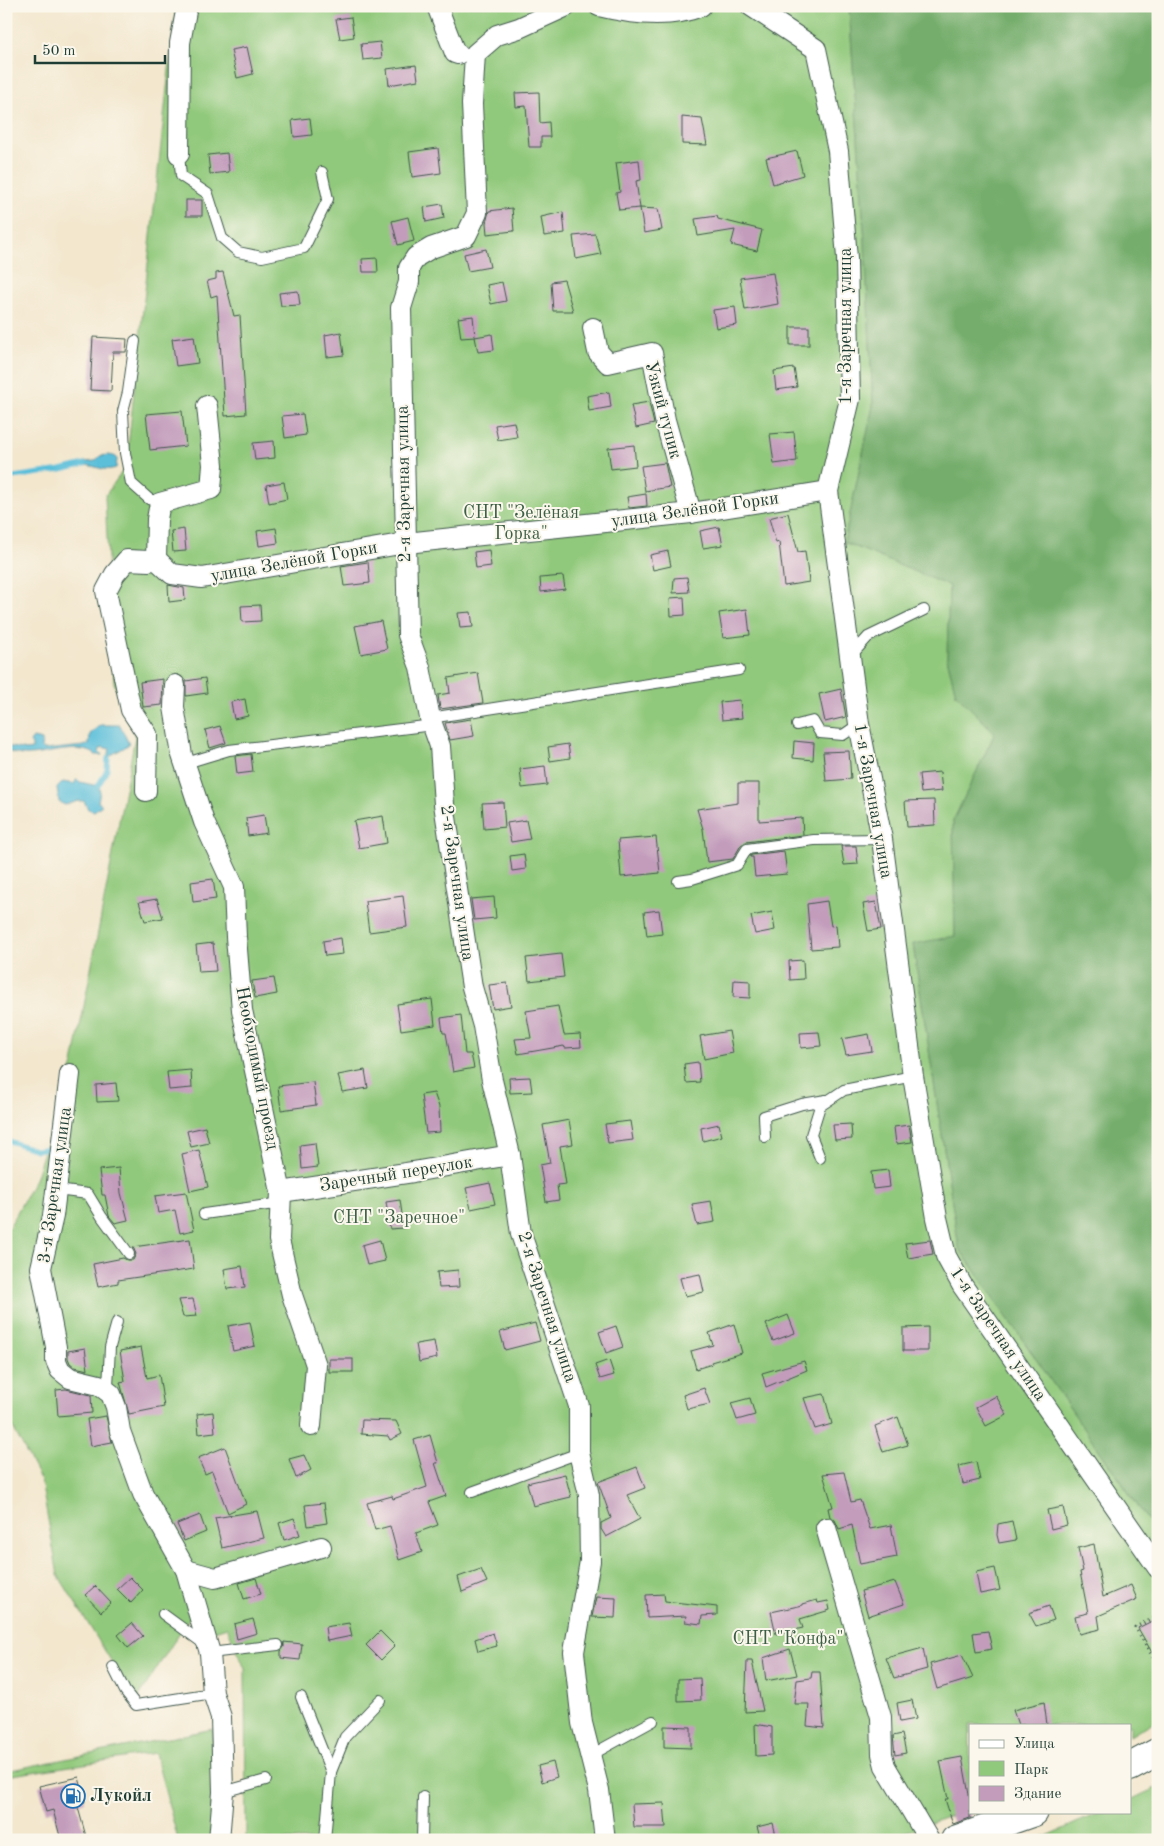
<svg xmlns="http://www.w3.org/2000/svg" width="1164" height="1846" font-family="'Old Standard TT',serif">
<rect width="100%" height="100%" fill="#fbf7ec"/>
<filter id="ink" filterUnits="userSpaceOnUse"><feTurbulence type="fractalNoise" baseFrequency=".02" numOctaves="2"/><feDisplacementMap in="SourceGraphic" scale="10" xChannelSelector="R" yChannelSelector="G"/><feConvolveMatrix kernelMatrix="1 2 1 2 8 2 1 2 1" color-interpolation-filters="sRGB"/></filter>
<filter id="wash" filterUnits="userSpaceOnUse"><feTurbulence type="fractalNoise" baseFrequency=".0096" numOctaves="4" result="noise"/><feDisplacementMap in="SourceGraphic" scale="20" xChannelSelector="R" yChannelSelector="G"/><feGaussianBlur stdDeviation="1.12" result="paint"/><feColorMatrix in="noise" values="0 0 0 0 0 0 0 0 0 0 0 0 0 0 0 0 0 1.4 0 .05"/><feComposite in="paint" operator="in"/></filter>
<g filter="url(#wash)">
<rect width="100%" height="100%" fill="#f3e7ce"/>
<g fill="#91c97c" stroke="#588358">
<path d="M176 6H849L865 243 873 406 844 542 949 586 947 658 956 694 995 733 953 821 955 937 913 945 959 1248 1158 1535V1719L1130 1736V1725H970V1809L883 1840H246L245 1669 227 1627 202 1635 189 1618 136 1701 58 1575 41 1481 6 1414V1233L35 1179 73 1064 135 737 114 683 105 496 126 466Z"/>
<path d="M213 1729 211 1838 209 1840H178L155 1753 6 1776V1771Z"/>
<path d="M1158 1787V1840H1038L1101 1812H1130V1800Z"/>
</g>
<path fill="#74ad6c" stroke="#4a7550" d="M849 6H1158V1535L959 1248 913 944 955 936 953 821 995 733 956 694 947 658 949 586 844 542 873 406 865 243Z"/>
<g fill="#5bbfda" stroke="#3d7e87">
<path d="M108 455 114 456 117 459 116 468C104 472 97 466 85 465V462L95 461 100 456Z"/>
<path d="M100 725H120L129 744C122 750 114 752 108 758L110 749 102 747 99 751 102 755H96C81 743 48 754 30 755 22 756 14 753 6 751V746L26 750 32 749V745L30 742 33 738 42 740 41 748 44 750 84 746 89 744 90 734Z"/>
<path d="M77 779 80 782 98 786 100 791 98 802 102 805 94 811 88 809 84 801H78L65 805 59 802 57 788 63 782 74 784Z"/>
</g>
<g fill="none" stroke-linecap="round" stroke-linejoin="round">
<g stroke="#5bbfda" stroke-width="5">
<path d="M6 478 61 470 85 464"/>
<path d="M98 786 107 770 108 758"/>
<path d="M6 1140 36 1150 57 1147"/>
</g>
</g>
<g id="blocks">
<g fill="#c39cbc">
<path d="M351 17 354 37 340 39 336 19Z"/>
<path d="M380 42 382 58 363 60 361 44Z"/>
<path d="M247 47 253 74 237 78 231 50Z"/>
<path d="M416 65 418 80 389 85 387 69Z"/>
<path d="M539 92 540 123 549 122 550 137H541V147H529L526 106 516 107 515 93Z"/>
<path d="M682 117 702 119 707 145 682 144Z"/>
<path d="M310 118 312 135 294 137 292 120Z"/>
<path d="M438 148 441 173 412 177 409 152Z"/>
<path d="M797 151 803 175 773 184 766 158Z"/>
<path d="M227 153 229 172 210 174 208 155Z"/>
<path d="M639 160 641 180 636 181 640 208 619 210 616 193 620 192 616 163Z"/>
<rect x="186" y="200" width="16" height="16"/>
<path d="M442 204 444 218 426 222 424 207Z"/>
<path d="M512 208 514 231 487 234 486 223 489 211Z"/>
<path d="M640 208 658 209 662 230 644 233Z"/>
<path d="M563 212 565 233 544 236 541 217Z"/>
<path d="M717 216 718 219 762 230 757 251 731 245 735 230 698 236 695 219Z"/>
<path d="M408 217 414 241 398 245 392 221Z"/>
<path d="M595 234 601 254 576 259 573 236Z"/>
<path d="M486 249 490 267 468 271 464 254Z"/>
<path d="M377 258 378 272H363L362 259Z"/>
<path d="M223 272 234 316 240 315 246 414 225 416 217 295 211 297 207 281 216 279V273Z"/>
<path d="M773 273 778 304 745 310 740 278Z"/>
<path d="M564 280 573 311H553L551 282Z"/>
<path d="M502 282 506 301 491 304 487 285Z"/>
<path d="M298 291 300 305 281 306 279 293Z"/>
<path d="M735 307 737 325 716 328 713 310Z"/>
<path d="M473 316 475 337 461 338 458 318Z"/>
<rect x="790" y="327" width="19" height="18"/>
<path d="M341 332 344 355 327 357 325 335Z"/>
<path d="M492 334 494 350 478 352 475 337Z"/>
<path d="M194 336 198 363 176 366 172 339Z"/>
<path d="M93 337 127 339 126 352H113L111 391 90 390Z"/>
<path d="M794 368 797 387 776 390 774 371Z"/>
<path d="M609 392 611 407 589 411 587 396Z"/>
<path d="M649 402 654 424 636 428 631 405Z"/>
<path d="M182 411 186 446 150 450 146 414Z"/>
<path d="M303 414 306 435 285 438 282 416Z"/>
<path d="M514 422 517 437 498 440 495 425Z"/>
<path d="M794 432 797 461 774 464 770 434Z"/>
<path d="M274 441 275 458 255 460 253 443Z"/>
<path d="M634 445 636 466 611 469 608 448Z"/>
<path d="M665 463 670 487 645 491 641 466Z"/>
<path d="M284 482 287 499 269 503 266 485Z"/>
<path d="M646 494 647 506 629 508 627 497Z"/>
<path d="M788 513 798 552 805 551 809 582 784 586 779 542 776 543 769 518Z"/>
<path d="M719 527 723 545 703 548 700 531Z"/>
<path d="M276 528 278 543 259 546 257 531Z"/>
<path d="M184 529 186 551 173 552 171 531Z"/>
<path d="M489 550 491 566 476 568 474 552Z"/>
<path d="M668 551 671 566 653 570 650 555Z"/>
<path d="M368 562 370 583 344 586 341 566Z"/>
<path d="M563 576 565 589 541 592 540 578Z"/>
<path d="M687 577 689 592 673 593 674 578Z"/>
<path d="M168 585 184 588 185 600 169 602Z"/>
<path d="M684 597 685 615 671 616 670 598Z"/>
<path d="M260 605 261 621 242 622 241 606Z"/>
<path d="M747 609 750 635 723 638 719 613Z"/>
<path d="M471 612 473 627 460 628 458 613Z"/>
<path d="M381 621 387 649 361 654 355 626Z"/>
<path d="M478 673 483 703 440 709 438 695 450 693 448 678Z"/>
<path d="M205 678 207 693 186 696V681Z"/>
<path d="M163 679 162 705 143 707 140 682Z"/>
<path d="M841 689 846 717 825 722 819 694Z"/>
<path d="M245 699 248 716 234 719 231 702Z"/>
<path d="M740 700 742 718 722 720 720 702Z"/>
<path d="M471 719 474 736 450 740 445 723Z"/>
<path d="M220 726 226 743 210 748 205 730Z"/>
<path d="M794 741 814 743 813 760 793 758Z"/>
<path d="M568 744 570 758 550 761 548 747Z"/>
<path d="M849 751 851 779 826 781 823 752Z"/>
<path d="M251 754 253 772 237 774 235 756Z"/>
<path d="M545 766 547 785 522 788 520 769Z"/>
<path d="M940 772 942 791 921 793 919 774Z"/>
<path d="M738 783H759V821L802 818 803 835 746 842 741 845 733 859 707 862 703 829 697 809 738 803Z"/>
<path d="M934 800 935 825 907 827 905 801Z"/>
<path d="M503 802 505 827 484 829 482 803Z"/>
<path d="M264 815 267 833 248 836 246 818Z"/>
<path d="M383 816 387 843 359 848 354 821Z"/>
<path d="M526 820 530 839 511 842 507 823Z"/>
<path d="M656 837 660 873 621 877 618 840Z"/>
<path d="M841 846H856L858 864 844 865Z"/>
<path d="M784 851 787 874 755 877 753 857H750L751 855Z"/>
<path d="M524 854 526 869 512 871 510 856Z"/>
<path d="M213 879 216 899 193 902 191 882Z"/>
<path d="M403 896 407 927 369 932 365 901Z"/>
<path d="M494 897 496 918 474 920 471 899Z"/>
<path d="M157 899 163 918 145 921 139 902Z"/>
<path d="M827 901 831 926 836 925 838 947 811 949 807 904Z"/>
<path d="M876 902 881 929 868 931 863 904Z"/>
<path d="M659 910 662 934 647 936 644 912Z"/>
<path d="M772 912 775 930 755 934 751 916Z"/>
<path d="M341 938 343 954 325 956 323 941Z"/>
<path d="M213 943 216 971 199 972 196 945Z"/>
<path d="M561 954 564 977 529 981 526 958Z"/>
<path d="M803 960 804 979 790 980 789 961Z"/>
<path d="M274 978 277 994 255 998 252 981Z"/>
<path d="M734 980 750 981V998L733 997Z"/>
<path d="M507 983 511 1006 493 1009 489 985Z"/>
<path d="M432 999 435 1025 401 1030 397 1004Z"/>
<path d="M558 1006 564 1035 580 1034 581 1047 565 1048 564 1046 518 1054 515 1039 531 1038 526 1011Z"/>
<path d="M461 1015 465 1054H471L474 1068 453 1072 446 1033H443L441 1018Z"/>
<path d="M729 1031 733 1053 704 1059 700 1036Z"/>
<path d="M819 1032 821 1046 801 1048 800 1033Z"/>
<path d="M869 1034 872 1051 846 1055 842 1039Z"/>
<path d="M698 1062 700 1082 686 1083 684 1064Z"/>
<path d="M191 1070 192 1088 169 1090 167 1072Z"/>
<path d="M365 1070 368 1088 342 1092 338 1075Z"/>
<path d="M530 1077 532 1092 510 1093 509 1078Z"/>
<path d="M313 1082 316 1105 281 1110 278 1086Z"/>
<path d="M116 1083 118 1101 97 1102 96 1085Z"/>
<path d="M434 1093 439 1107 440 1132 426 1133 421 1095Z"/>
<path d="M569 1120 573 1144 560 1146 566 1184 557 1185 559 1200 546 1202 540 1165 550 1163 543 1125Z"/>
<path d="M630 1121 633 1140 608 1143 605 1124Z"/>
<path d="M719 1124 722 1136 703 1141 701 1128Z"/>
<path d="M851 1124 852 1139 835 1140 833 1125Z"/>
<path d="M909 1125 912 1142 896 1144 894 1127Z"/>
<path d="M205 1127 209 1143 191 1147 187 1131Z"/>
<path d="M315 1143 318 1167 302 1169 300 1145Z"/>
<path d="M199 1150 208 1187 190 1191 182 1154Z"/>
<path d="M119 1168 121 1193 128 1220 115 1223 109 1216 105 1195H102L99 1170Z"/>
<path d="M888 1170 890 1187 873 1189 871 1172Z"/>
<path d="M490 1183 495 1204 471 1209 466 1188Z"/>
<path d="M186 1192 194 1230 180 1233 175 1210 158 1213 155 1196Z"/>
<path d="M400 1200 404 1228 390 1229 386 1202Z"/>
<path d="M711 1201 715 1222 697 1225 692 1204Z"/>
<path d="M190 1239 194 1269 118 1280V1283L98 1287 93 1264 123 1258 127 1260H133L136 1254 133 1247Z"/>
<path d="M380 1240 385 1261 367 1265 362 1245Z"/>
<path d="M930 1240 933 1254 908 1258 905 1243Z"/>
<path d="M242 1266 245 1287 227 1289 224 1269Z"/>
<path d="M458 1270 459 1287 439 1288 437 1272Z"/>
<path d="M700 1274 704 1292 685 1296 680 1278Z"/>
<path d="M193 1299 197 1316 183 1317 178 1300Z"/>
<path d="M788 1315 795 1333 773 1341 766 1324Z"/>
<path d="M250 1322 255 1346 233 1351 228 1326Z"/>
<path d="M535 1323 540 1341 505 1350 500 1332Z"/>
<path d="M734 1324 742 1353 711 1362 712 1364 696 1369 691 1351 713 1345 709 1333Z"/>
<path d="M616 1326 623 1347 606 1353 599 1332Z"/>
<path d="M928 1327V1351H903V1328Z"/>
<path d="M434 1341 437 1358 419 1362 416 1344Z"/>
<path d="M141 1347 147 1378 159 1375 164 1407 129 1414 120 1382 125 1381 120 1351Z"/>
<path d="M85 1348 88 1370 75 1367 70 1363 68 1358V1351Z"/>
<rect x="329" y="1359" width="24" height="13"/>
<path d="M609 1360 614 1375 600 1379 595 1365Z"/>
<path d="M804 1361 807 1370 766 1387 762 1373Z"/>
<path d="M704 1388 710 1404 687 1409 683 1395Z"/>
<path d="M66 1389 91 1395 92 1413 58 1416 56 1390Z"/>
<path d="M824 1394 832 1424 815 1429 804 1398Z"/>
<path d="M996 1396 1007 1415 986 1426 976 1407Z"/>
<path d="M750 1398 755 1415 737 1420 731 1403Z"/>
<path d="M213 1412 215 1432 199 1434 197 1414Z"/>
<path d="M106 1416 112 1442 91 1446 87 1419Z"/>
<path d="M898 1417 908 1445 883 1452 875 1426Z"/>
<path d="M362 1420 396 1421 402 1434 390 1440 388 1436 361 1434Z"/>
<path d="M430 1435 438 1463H435L446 1496 429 1502 438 1525 416 1533 422 1552 399 1560 390 1526 375 1530 367 1503 392 1496 393 1499 427 1487 414 1440Z"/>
<path d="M225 1447 246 1504 228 1513 212 1471 205 1474 198 1458Z"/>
<path d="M304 1455 311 1470 296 1478 289 1459Z"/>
<path d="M976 1462 980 1480 963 1484 959 1466Z"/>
<path d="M637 1467 645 1488 627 1495 640 1519 606 1537 601 1529V1523L611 1518 598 1482Z"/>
<path d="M844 1472 851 1502 860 1500 870 1529 891 1525 897 1557 860 1564 852 1525 839 1529 835 1520 830 1517 828 1508 833 1507 823 1474Z"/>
<path d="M565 1474 571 1497 533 1506 527 1483Z"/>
<path d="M324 1503 327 1523 308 1526 305 1505Z"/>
<path d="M1063 1507 1067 1525 1051 1529 1047 1510Z"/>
<path d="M257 1511 264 1538 222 1548 215 1518Z"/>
<path d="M200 1515 206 1532 184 1541 177 1524Z"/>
<path d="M294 1518 300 1535 284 1540 279 1523Z"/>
<path d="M1012 1521 1016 1540 999 1543 997 1535 998 1524Z"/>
<path d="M1094 1544 1103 1597 1131 1585 1137 1599 1098 1616 1100 1629 1079 1634 1075 1616 1088 1613 1080 1572 1083 1571 1078 1548Z"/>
<path d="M995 1568 1000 1590 980 1594 976 1572Z"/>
<path d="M481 1569 487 1582 462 1592 458 1577Z"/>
<path d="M130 1577 143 1590 131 1603 117 1589Z"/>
<path d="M256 1578 261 1594 244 1599 239 1583Z"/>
<path d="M895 1582 904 1604 868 1616 861 1591Z"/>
<path d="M95 1586 111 1603 101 1612 85 1595Z"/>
<path d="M664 1594 665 1601 717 1607V1615L702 1616 701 1624 685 1622 686 1616 647 1618 646 1595Z"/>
<path d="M596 1597 616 1598 615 1618 592 1617Z"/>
<path d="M817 1600 818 1603 828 1601 830 1610 800 1619 803 1628 776 1634 771 1612 803 1605V1604Z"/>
<path d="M1049 1606 1054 1620 1036 1626 1029 1613Z"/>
<path d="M1158 1618V1663L1138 1628Z"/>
<path d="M253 1619 257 1633 237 1639 234 1624Z"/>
<path d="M132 1623 143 1636 128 1648 118 1635Z"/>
<path d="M349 1623 352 1636 327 1641 325 1627Z"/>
<path d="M380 1631 395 1646 381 1660 366 1645Z"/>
<path d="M988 1631 992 1649 976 1652 973 1633Z"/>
<path d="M493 1633 497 1646 478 1651 475 1639Z"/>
<path d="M284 1642 302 1644 300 1660 281 1658V1651L284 1647Z"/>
<path d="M923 1648 927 1669 894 1678 886 1658Z"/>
<path d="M790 1649 797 1675 766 1681 763 1658Z"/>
<path d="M962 1655 973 1678 937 1689 930 1664Z"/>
<path d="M747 1661H752L763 1711 745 1712Z"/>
<path d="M812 1672H820L824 1728 807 1726 809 1704H794L797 1680 811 1678Z"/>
<path d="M700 1678 701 1700 678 1701V1679Z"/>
<path d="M912 1700 916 1719 900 1722 897 1703Z"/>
<path d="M1044 1702 1047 1725H1018L1013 1710Z"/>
<path d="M755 1724 772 1727V1755L756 1756Z"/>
<path d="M664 1726 691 1727V1748L664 1747Z"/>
<path d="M902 1734 906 1753 895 1755 893 1736Z"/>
<path d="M962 1757 970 1800V1818L953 1824 945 1799H948L940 1761Z"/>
<path d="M553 1762 557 1777 542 1782 538 1766Z"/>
<path d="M79 1777 85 1802 77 1804 87 1840H61L53 1810 46 1812 39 1786Z"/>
<path d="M664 1803 666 1827H634L632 1804Z"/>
<path d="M773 1823 777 1840H761L757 1827Z"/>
</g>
</g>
</g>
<g filter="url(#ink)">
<use href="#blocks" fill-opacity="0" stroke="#3f564b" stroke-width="1"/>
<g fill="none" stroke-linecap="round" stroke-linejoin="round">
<g stroke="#3f564b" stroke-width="12">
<g id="service">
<path d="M179 154 181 176 208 194 222 238 238 252 262 257 304 248 328 199 322 172"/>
<path d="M135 341 128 392 123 411 125 453 131 483 149 499 160 503"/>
<path d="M850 657 868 637 924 610"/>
<path d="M430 718 739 670"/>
<path d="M797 725 813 721 820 733 843 735 859 724"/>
<path d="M186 763 229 750 433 725"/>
<path d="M678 881 692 879 737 865 747 849 814 840 882 839"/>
<path d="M765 1137 764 1116 802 1104 826 1100"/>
<path d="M820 1158 811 1135 820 1106 844 1090 913 1076"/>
<path d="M57 1190 88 1194 102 1217 129 1254"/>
<path d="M204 1214 281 1203"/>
<path d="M110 1393 108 1387 110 1347 117 1322"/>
<path d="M472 1492 579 1453"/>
<path d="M163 1614 200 1641 210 1653 278 1645"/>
<path d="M113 1667 125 1691 136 1705 213 1693"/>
<path d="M301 1697 331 1772 325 1840"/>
<path d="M591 1755 653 1721"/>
<path d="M331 1772 345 1737 380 1700"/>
<path d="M223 1792 266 1780"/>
<path d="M422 1840 423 1797"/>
</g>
</g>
<g stroke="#3f564b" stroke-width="22">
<g id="minor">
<path d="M437 6 455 53 458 54"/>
<path d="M567 6 519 28 497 35 475 54 472 104 477 213 466 236 431 248 416 257 409 268V282L401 308 408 635 420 667 430 718 440 746 444 804 472 987 483 1026 492 1080 510 1155 521 1234 579 1406V1453L589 1495 590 1561 574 1652 582 1723 599 1790 605 1840"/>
<path d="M599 6C631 14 670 19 701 6"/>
<path d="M751 6 816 49 838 151 847 258 850 399 828 491 859 724 882 839 913 1076 937 1218 946 1256 962 1285 1158 1568"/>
<path d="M179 154 180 43 187 6"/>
<path d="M593 328 598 352 608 363 652 353 665 420 691 513"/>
<path d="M156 559 157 519 160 503 211 489 213 465 207 406"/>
<path d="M175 685 174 707 182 755 204 822 234 887 236 937 242 1010 281 1192 279 1240 292 1295 316 1365 311 1426"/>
<path d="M146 791 147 734 131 710 106 591 115 574 127 560 149 561 156 559 172 574 202 578 406 543 691 513 828 491"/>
<path d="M70 1074 53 1216 41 1268 56 1347V1361L60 1370 70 1378 99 1385 111 1394 116 1407 120 1431 143 1494 186 1570 210 1653 213 1693 221 1717 223 1792 219 1840"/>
<path d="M281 1192 413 1172 510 1155"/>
<path d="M826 1528 881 1717 882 1754 885 1766 929 1840"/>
<path d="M186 1570 215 1578 321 1547"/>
</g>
</g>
<g stroke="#3f564b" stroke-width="30">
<g id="primary">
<path d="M1130 1767 1158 1752"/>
<path d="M955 1840 1034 1812"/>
</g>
</g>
<path stroke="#3f564b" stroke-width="3" stroke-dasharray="1 4" stroke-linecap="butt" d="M1158 1616 1135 1627 1158 1666"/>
<use href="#service" stroke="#fff" stroke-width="10"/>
<use href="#minor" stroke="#fff" stroke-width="20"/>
<use href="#primary" stroke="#fff" stroke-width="28"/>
</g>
</g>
<defs>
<g id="fuel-ring" transform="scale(1.25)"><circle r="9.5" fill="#fbf7ec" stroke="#1f6fb2" stroke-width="1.5"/><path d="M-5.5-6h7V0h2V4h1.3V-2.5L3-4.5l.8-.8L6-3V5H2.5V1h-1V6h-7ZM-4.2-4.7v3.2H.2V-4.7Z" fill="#1f6fb2"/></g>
</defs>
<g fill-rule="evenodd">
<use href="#fuel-ring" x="73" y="1796"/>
</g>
<g text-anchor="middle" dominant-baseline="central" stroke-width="4" stroke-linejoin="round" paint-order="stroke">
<g font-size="18" fill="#1f3d34" stroke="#fbf7ec">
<text transform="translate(846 326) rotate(-90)">1-я Заречная улица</text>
<text transform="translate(663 410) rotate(75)">Узкий тупик</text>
<text transform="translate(404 484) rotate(-91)">2-я Заречная улица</text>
<text transform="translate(695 510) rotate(-8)">улица Зелёной Горки</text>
<text transform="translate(294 562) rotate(-10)">улица Зелёной Горки</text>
<text transform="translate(873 801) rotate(80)">1-я Заречная улица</text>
<text transform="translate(457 883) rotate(82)">2-я Заречная улица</text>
<text transform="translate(257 1068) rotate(79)">Необходимый проезд</text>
<text transform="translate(396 1174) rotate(-9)">Заречный переулок</text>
<text transform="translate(55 1185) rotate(-82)">3-я Заречная улица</text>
<text transform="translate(547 1307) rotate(72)">2-я Заречная улица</text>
<text transform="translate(998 1334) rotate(56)">1-я Заречная улица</text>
</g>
<g font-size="18" fill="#3c6046" stroke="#fbf7ec">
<text x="521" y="513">СНТ "Зелёная<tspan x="521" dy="21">Горка"</tspan></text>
<text x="399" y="1218">СНТ "Заречное"</text>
<text x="788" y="1639">СНТ "Конфа"</text>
</g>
<g font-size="18" font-weight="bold" fill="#1f3d34" stroke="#fbf7ec" text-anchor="start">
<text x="90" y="1796">Лукойл</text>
</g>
</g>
<rect width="1164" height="1846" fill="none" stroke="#fbf7ec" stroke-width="25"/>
<rect x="969" y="1724" width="162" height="90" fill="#fbf7ec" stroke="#a3ada2"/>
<rect x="979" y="1740" width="25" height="8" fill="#ffffff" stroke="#a3ada2"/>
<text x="1014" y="1748" font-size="15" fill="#1f3d34">Улица</text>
<rect x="979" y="1761" width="25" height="15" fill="#91c97c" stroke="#a3ada2"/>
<text x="1014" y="1774" font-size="15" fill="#1f3d34">Парк</text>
<rect x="979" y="1786" width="25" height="15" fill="#c39cbc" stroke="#a3ada2"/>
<text x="1014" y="1798" font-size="15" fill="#1f3d34">Здание</text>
<path d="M35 55v8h130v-8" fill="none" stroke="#1f3d34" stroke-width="2.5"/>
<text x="42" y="55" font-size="15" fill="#1f3d34" stroke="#fbf7ec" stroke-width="4" paint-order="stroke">50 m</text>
</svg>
